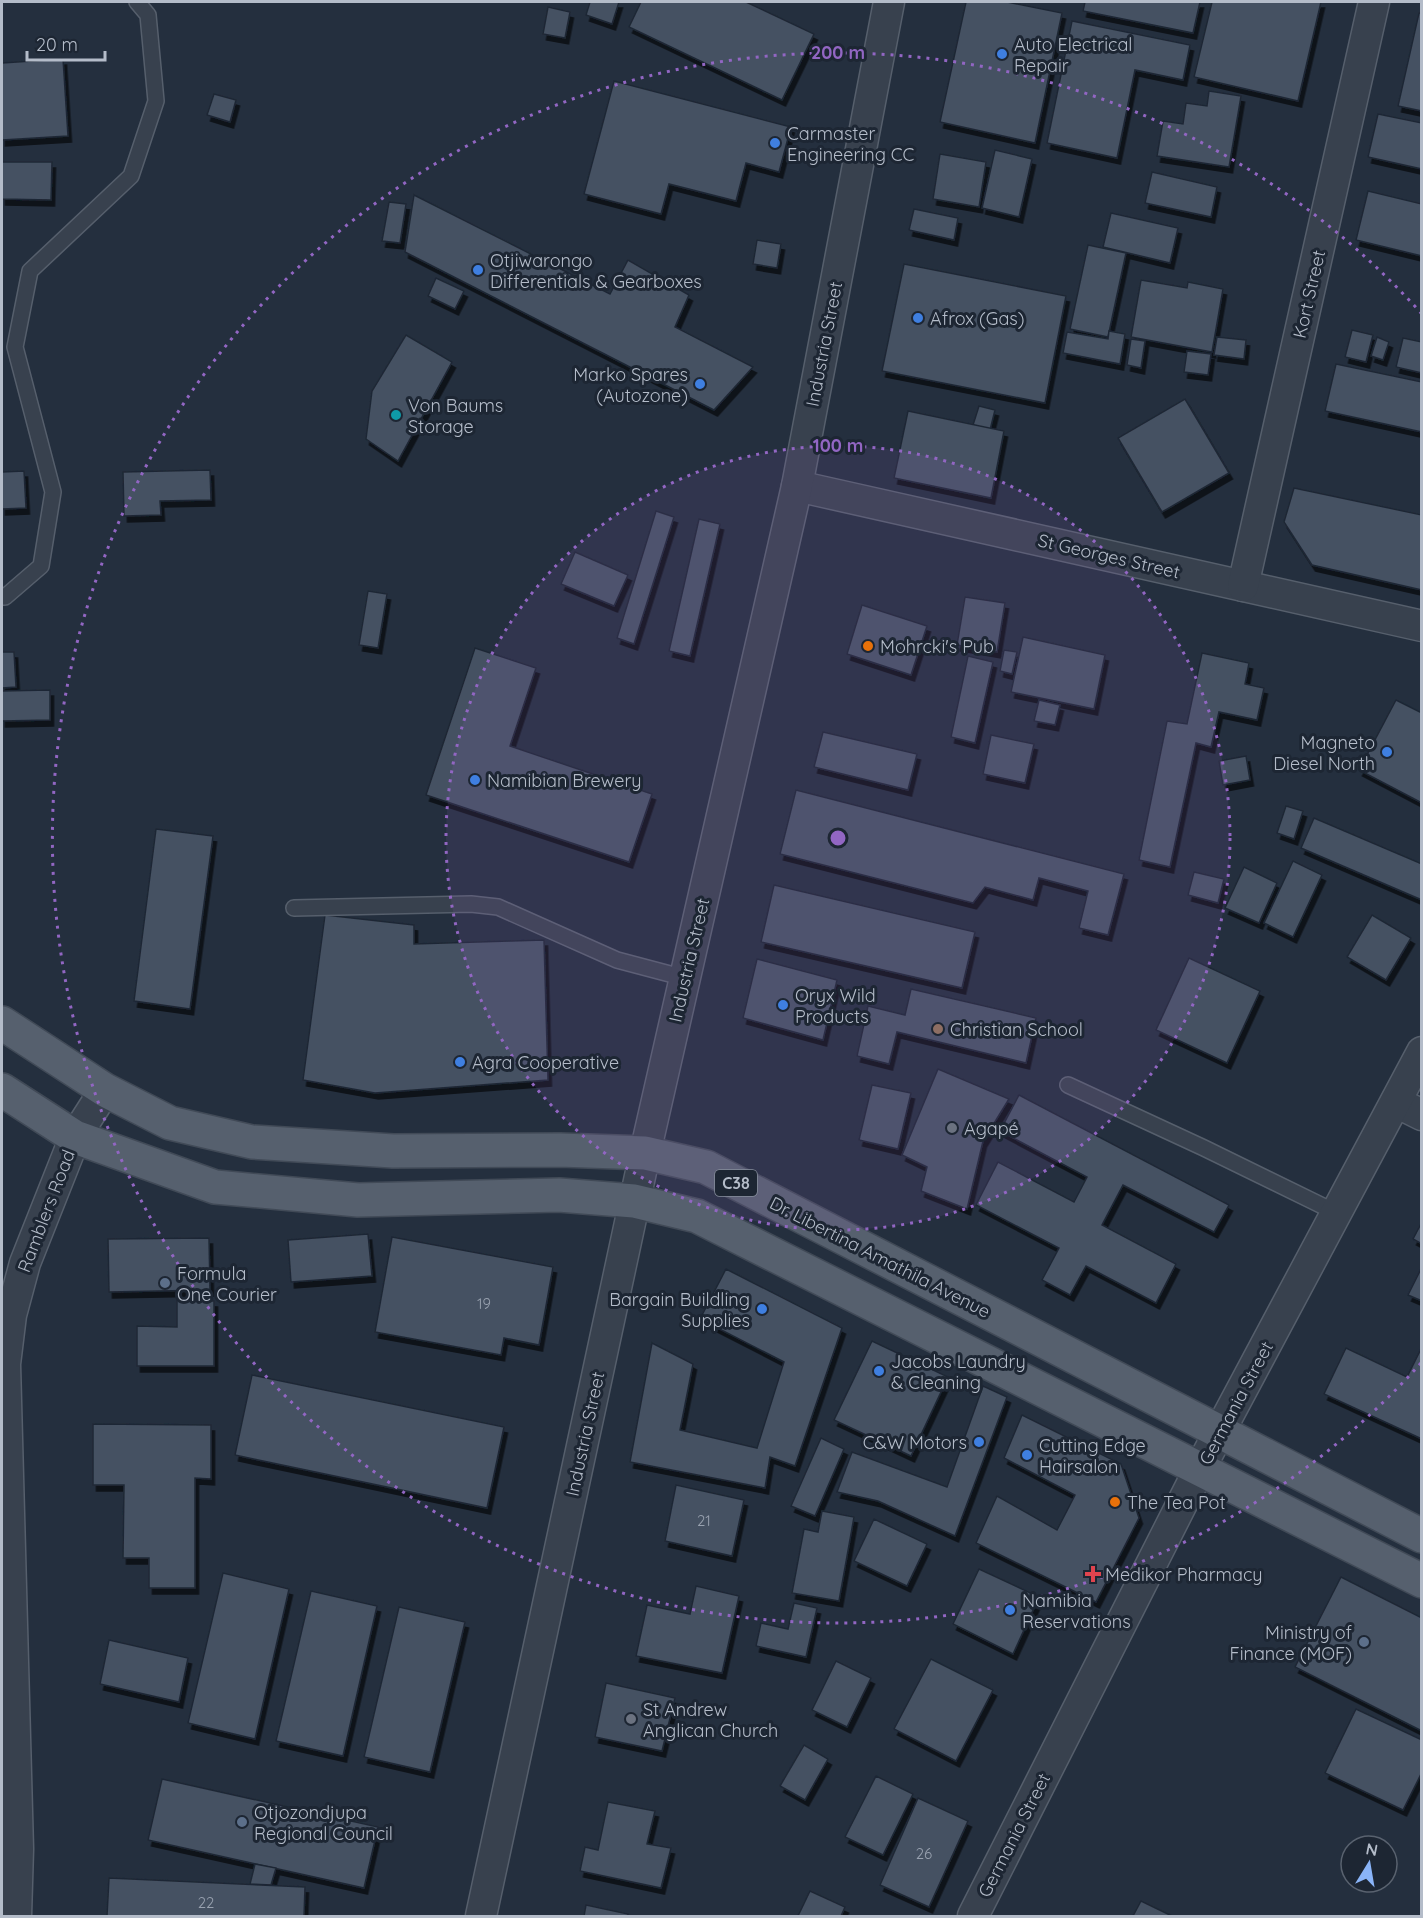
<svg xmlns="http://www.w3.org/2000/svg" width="1423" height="1918" font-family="Quicksand,sans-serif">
<defs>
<filter id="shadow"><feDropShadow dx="3.5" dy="6" stdDeviation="0" flood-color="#0009"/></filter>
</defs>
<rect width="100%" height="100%" fill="#242f3e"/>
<g fill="#455162" stroke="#1f2835" stroke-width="1.5" filter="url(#shadow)">
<path d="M590 2H619L612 24 586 15Z"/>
<path d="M641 2H746L814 34 782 100 629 27Z"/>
<path d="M966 2H1007L1062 13 1035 143 940 122Z"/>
<path d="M1085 2H1200L1193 33 1083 11Z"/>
<path d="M1212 2H1321L1298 101 1194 77Z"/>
<path d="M548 7 570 12 565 38 543 34Z"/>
<path d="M1419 13H1422V111L1398 106Z"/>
<path d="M1072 21 1190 45 1183 80 1135 70 1117 158 1047 143Z"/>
<path d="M63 59 68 136 2 140V63Z"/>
<path d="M614 81 791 127 779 172 746 163 736 201 669 184 661 214 584 194Z"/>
<path d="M1209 91 1241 96 1229 167 1157 156 1163 121 1183 124 1186 103 1207 106Z"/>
<path d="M214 94 236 100 230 122 207 115Z"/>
<path d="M1378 114 1422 123V169L1368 157Z"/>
<path d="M995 150 1032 159 1019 217 982 208Z"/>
<path d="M940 154 986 162 979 207 933 199Z"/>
<path d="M2 162H52L51 200 2 199Z"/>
<path d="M1152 172 1217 187 1211 217 1145 203Z"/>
<path d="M1368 191 1422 204V256L1356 240Z"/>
<path d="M414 195 610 294 628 260 689 295 675 327 753 367 714 410 405 252Z"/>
<path d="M389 202 406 204 400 243 382 241Z"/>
<path d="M914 209 958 218 954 240 909 230Z"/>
<path d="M1111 213 1178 228 1170 263 1103 247Z"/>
<path d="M757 240 781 244 777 268 753 264Z"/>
<path d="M1088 245 1126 253 1108 337 1070 329Z"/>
<path d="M904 264 1066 296 1045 403 882 371Z"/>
<path d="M436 278 464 291 455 309 428 296Z"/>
<path d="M1141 280 1187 288 1188 282 1223 289 1212 352 1131 337Z"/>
<path d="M1352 330 1373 335 1366 362 1345 357Z"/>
<path d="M1109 331 1125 334 1120 364 1063 353 1067 332 1108 339Z"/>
<path d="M406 335 452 362 398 461 366 439 372 391Z"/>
<path d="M1217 337 1246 340 1244 359 1214 355Z"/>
<path d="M1377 337 1389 342 1383 360 1371 356Z"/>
<path d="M1403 338 1422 342V373L1396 367Z"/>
<path d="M1131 339 1145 341 1141 368 1127 365Z"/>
<path d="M1187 351 1211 354 1208 375 1184 372Z"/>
<path d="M1336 364 1422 382V432L1325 411Z"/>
<path d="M1185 399 1229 473 1162 512 1118 438Z"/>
<path d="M979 406 995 410 990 430 973 425Z"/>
<path d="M908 411 1004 431 991 498 894 478Z"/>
<path d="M210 470 211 500 160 501 161 515 124 516 123 472Z"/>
<path d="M24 471 26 508 2 509V472Z"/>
<path d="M1294 488 1422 515V590L1312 565 1284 522Z"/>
<path d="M656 511 674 517 634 644 617 638Z"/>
<path d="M699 519 720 524 690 656 669 651Z"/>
<path d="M575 552 628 575 614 606 561 584Z"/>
<path d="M368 591 387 594 378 648 359 645Z"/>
<path d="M965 597 1005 603 997 652 957 645Z"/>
<path d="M862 605 927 626 911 675 847 654Z"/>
<path d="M1023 637 1105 655 1094 709 1011 692Z"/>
<path d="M475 648 536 668 510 746 652 794 629 862 426 795Z"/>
<path d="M1004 650 1017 652 1012 674 1000 671Z"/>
<path d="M2 652H14L16 687 2 688Z"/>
<path d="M1202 653 1249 663 1245 684 1264 688 1257 720 1219 712 1211 747 1196 743 1170 867 1139 860 1167 721 1187 724Z"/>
<path d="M968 656 993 662 975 743 951 737Z"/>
<path d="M50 690V720L2 721V691Z"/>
<path d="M1039 700 1060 705 1055 725 1034 721Z"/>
<path d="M1396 700 1422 713V803L1359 770Z"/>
<path d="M823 732 917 754 908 790 814 767Z"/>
<path d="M991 735 1034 744 1025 783 983 774Z"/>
<path d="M1246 756 1250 780 1223 785 1219 761Z"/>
<path d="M796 790 1124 874 1108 935 1079 928 1088 891 1039 878 1033 900 985 887 973 903 780 854Z"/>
<path d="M1286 806 1303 811 1294 839 1277 833Z"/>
<path d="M1314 818 1422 864V900L1301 848Z"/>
<path d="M156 829 213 836 190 1009 134 1001Z"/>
<path d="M1293 861 1322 875 1293 937 1264 923Z"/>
<path d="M1244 867 1277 883 1259 923 1225 908Z"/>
<path d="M1194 872 1224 879 1218 903 1188 895Z"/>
<path d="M774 885 975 932 962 988 761 942Z"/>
<path d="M325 915 414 925V944L544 940 548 1080 375 1093 303 1080Z"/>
<path d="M1372 915 1411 938 1386 980 1347 957Z"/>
<path d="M1189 958 1260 991 1227 1063 1156 1030Z"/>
<path d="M757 959 837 980 823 1040 743 1018Z"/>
<path d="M911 989 1036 1018 1026 1063 897 1032 889 1064 857 1056 868 1006 905 1015Z"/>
<path d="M938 1069 1009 1099 983 1141 967 1209 921 1191 927 1167 902 1155Z"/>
<path d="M872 1085 911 1093 898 1149 859 1140Z"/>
<path d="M1019 1095 1229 1205 1214 1232 1123 1185 1102 1225 1176 1264 1156 1303 1086 1266 1070 1295 1042 1280 1059 1248 976 1205 998 1162 1074 1202 1087 1177 1000 1131Z"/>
<path d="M1422 1222V1244L1413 1239Z"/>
<path d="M368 1234 372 1276 291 1282 288 1240Z"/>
<path d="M392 1237 553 1267 539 1345 504 1338 501 1355 375 1332Z"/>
<path d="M209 1238 210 1290 109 1292 108 1239Z"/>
<path d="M1422 1267V1301L1408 1295Z"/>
<path d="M726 1269 842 1328 795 1466 770 1457 765 1488 630 1462 652 1343 693 1364 680 1430 757 1448 784 1362 700 1319Z"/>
<path d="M177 1300 214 1301V1366H137V1326L177 1327Z"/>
<path d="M872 1341 948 1377 911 1456 834 1420Z"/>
<path d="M1422 1347V1439L1324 1394 1346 1348 1407 1377Z"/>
<path d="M252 1375 504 1427 487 1508 235 1455Z"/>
<path d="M983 1386 1007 1397 955 1536 878 1501 837 1492 852 1452 947 1487Z"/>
<path d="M1022 1415 1121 1464 1139 1518 1096 1602 976 1543 997 1496 1057 1530 1075 1495 1004 1458Z"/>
<path d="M93 1424 211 1425V1479L195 1478V1588H149V1558H123L124 1485H93Z"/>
<path d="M821 1438 844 1449 815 1516 791 1506Z"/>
<path d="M676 1485 744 1500 732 1556 665 1541Z"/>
<path d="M822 1511 854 1517 839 1601 792 1593 804 1529 818 1532Z"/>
<path d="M874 1519 927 1544 907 1586 854 1561Z"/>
<path d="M979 1569 1039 1597 1013 1654 953 1624Z"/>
<path d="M223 1573 289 1589 255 1739 188 1723Z"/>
<path d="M1341 1577 1422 1618V1731L1295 1667Z"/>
<path d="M696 1586 739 1596 722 1673 636 1656 647 1605 690 1614Z"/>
<path d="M311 1591 377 1606 343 1756 276 1741Z"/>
<path d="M794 1603 817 1608 806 1657 756 1646 761 1623 788 1629Z"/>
<path d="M399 1607 465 1622 430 1772 364 1757Z"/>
<path d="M109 1640 188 1658 179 1702 100 1684Z"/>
<path d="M931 1659 993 1690 956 1761 894 1729Z"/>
<path d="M836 1661 871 1678 847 1727 812 1710Z"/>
<path d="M606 1683 675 1698 662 1751 595 1737Z"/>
<path d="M1356 1709 1422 1740V1772L1403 1810 1325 1773Z"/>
<path d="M804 1745 828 1759 805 1800 780 1786Z"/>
<path d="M876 1776 913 1794 883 1855 845 1837Z"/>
<path d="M162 1779 378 1827 364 1888 148 1840Z"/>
<path d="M918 1798 968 1821 929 1907 880 1885Z"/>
<path d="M608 1802 655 1811 647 1844 671 1848 661 1888 580 1871 585 1847 598 1850Z"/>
<path d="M255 1864 276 1868 271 1885 250 1884Z"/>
<path d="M109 1878 305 1887 304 1916H107Z"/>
<path d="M810 1891 845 1907 841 1916H798Z"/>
<path d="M1141 1901 1172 1916H1133Z"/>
<path d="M586 1905 628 1914V1916H584Z"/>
</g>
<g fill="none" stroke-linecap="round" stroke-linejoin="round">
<g stroke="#565f6c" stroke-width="18">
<g id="lane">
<path d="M2 597H5L41 566 53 492 15 347 30 271 131 176 156 101 148 15 137 2"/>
<path d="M294 908 471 904 498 907 617 960 685 978"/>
<path d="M1068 1085 1204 1148 1337 1213"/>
</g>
</g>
<g stroke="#565f6c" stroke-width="33">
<g id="street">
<path d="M797 486 1422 626"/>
<path d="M1243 586 1374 2"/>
<path d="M1396 1102 1422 1115"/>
<path d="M16 1916 18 1849 5 1364 11 1315 25 1263 75 1137 105 1090"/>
<path d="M481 1916 645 1153 797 486 889 2"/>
<path d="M973 1916 1199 1470 1422 1052"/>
</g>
</g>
<g stroke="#414a57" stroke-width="36">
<g id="primary">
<path d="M2 1023 105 1090 170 1123 252 1142 393 1151 560 1150 645 1153 706 1167 1422 1536"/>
<path d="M2 1090 75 1137 215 1187 358 1200 559 1195 634 1201 697 1216 1422 1581"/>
</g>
</g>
<use href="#lane" stroke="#38414e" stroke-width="15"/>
<use href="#street" stroke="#38414e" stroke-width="30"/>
<use href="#primary" stroke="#56606e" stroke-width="33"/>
</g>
<circle cx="838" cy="838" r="392" fill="#9266c3" fill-opacity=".12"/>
<g fill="none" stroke="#9266c3" stroke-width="3" stroke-dasharray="3 6">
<circle cx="838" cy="838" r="392"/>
<path d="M1421 1363A785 785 0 1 1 1421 313"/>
</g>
<g fill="#3f7fe0" stroke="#1d2633" stroke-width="2">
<circle cx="1002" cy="54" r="6"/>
<circle cx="775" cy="143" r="6"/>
<circle cx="478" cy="270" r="6"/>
<circle cx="918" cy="318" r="6"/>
<circle cx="700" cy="384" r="6"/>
<circle cx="1387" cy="752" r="6"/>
<circle cx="475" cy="780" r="6"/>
<circle cx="783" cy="1005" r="6"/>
<circle cx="460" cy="1062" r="6"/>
<circle cx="762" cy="1309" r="6"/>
<circle cx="879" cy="1371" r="6"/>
<circle cx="979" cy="1442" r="6"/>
<circle cx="1027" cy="1455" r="6"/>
<circle cx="1010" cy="1610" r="6"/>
</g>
<circle fill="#0f9aa8" stroke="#1d2633" stroke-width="2" cx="396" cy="415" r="6"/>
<g fill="#e8710a" stroke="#1d2633" stroke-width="2">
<circle cx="868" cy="646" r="6"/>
<circle cx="1115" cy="1502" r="6"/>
</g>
<circle fill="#8d6e63" stroke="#1d2633" stroke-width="2" cx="938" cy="1029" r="6"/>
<g fill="#6b7280" stroke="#1d2633" stroke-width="2">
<circle cx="952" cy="1128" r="6"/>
<circle cx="631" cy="1719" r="6"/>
</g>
<g fill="#5c6f8a" stroke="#1d2633" stroke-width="2">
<circle cx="165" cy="1283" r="6"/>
<circle cx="1364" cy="1642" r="6"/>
<circle cx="242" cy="1822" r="6"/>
</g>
<path fill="#e0444e" stroke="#1d2633" stroke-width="2" d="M1090 1565h6v6h6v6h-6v6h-6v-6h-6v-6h6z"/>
<g text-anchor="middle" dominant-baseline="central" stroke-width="6" stroke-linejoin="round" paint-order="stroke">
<g font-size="15" fill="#98a1af">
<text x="484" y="1303">19</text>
<text x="704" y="1520">21</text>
<text x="924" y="1853">26</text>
<text x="206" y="1902">22</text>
</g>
<rect fill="#1d2633" stroke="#878f9c" stroke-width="1.5" x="715" y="1170" width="42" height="26" rx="4.5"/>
<g font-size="16" font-weight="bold" fill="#b4bcc9">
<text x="736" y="1183">C38</text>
</g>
<g font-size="18" fill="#b4bcc9" stroke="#1d2633" text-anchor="start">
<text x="1014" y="44">Auto Electrical<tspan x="1014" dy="21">Repair</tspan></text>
<text x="787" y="133">Carmaster<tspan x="787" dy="21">Engineering CC</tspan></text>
<text x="490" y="260">Otjiwarongo<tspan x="490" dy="21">Differentials &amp; Gearboxes</tspan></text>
<text x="930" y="318">Afrox (Gas)</text>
<text x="688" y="374" text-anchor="end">Marko Spares<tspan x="688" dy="21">(Autozone)</tspan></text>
<text x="408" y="405">Von Baums<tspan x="408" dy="21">Storage</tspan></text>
<text x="880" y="646">Mohrcki's Pub</text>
<text x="1375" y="742" text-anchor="end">Magneto<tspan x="1375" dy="21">Diesel North</tspan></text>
<text x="487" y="780">Namibian Brewery</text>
<text x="795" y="995">Oryx Wild<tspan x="795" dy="21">Products</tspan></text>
<text x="950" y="1029">Christian School</text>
<text x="472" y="1062">Agra Cooperative</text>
<text x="964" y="1128">Agapé</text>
<text x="177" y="1273">Formula<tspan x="177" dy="21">One Courier</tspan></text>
<text x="750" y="1299" text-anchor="end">Bargain Buildling<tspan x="750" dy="21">Supplies</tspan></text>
<text x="891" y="1361">Jacobs Laundry<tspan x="891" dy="21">&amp; Cleaning</tspan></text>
<text x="967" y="1442" text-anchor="end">C&amp;W Motors</text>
<text x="1039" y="1445">Cutting Edge<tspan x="1039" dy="21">Hairsalon</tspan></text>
<text x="1127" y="1502">The Tea Pot</text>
<text x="1105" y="1574">Medikor Pharmacy</text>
<text x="1022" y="1600">Namibia<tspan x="1022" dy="21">Reservations</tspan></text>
<text x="1352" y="1632" text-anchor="end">Ministry of<tspan x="1352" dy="21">Finance (MOF)</tspan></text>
<text x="643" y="1709">St Andrew<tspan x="643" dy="21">Anglican Church</tspan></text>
<text x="254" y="1812">Otjozondjupa<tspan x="254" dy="21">Regional Council</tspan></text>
</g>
<g font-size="18" fill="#b4bcc9" stroke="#1d2633">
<text transform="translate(1309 294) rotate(-77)">Kort Street</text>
<text transform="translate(824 344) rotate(-79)">Industria Street</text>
<text transform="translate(1109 556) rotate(13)">St Georges Street</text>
<text transform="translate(689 960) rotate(-77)">Industria Street</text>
<text transform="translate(46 1211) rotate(-69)">Ramblers Road</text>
<text transform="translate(880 1257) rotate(27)">Dr. Libertina Amathila Avenue</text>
<text transform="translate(1236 1403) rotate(-62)">Germania Street</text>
<text transform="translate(585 1434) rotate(-78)">Industria Street</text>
<text transform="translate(1014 1835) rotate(-63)">Germania Street</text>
</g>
</g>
<circle cx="838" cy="838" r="9" fill="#9266c3" stroke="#1d2633" stroke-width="3"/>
<g font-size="18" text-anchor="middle" font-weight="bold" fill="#9266c3" stroke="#1d2633" stroke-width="6" stroke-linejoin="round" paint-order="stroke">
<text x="838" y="59">200 m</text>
<text x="838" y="452">100 m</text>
</g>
<rect width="1423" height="1918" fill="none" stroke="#b4bcc9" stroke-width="6"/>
<g transform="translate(1369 1864) rotate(11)"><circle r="28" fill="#1d2633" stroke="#59626f" stroke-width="1.5"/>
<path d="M0-4.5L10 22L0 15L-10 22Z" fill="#8ab4f8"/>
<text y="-9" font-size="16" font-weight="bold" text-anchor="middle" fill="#b4bcc9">N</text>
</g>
<path d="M27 51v9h78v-9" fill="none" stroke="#b4bcc9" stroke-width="3"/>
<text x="36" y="51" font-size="18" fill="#b4bcc9" stroke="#1d2633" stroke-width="4.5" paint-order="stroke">20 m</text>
</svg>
